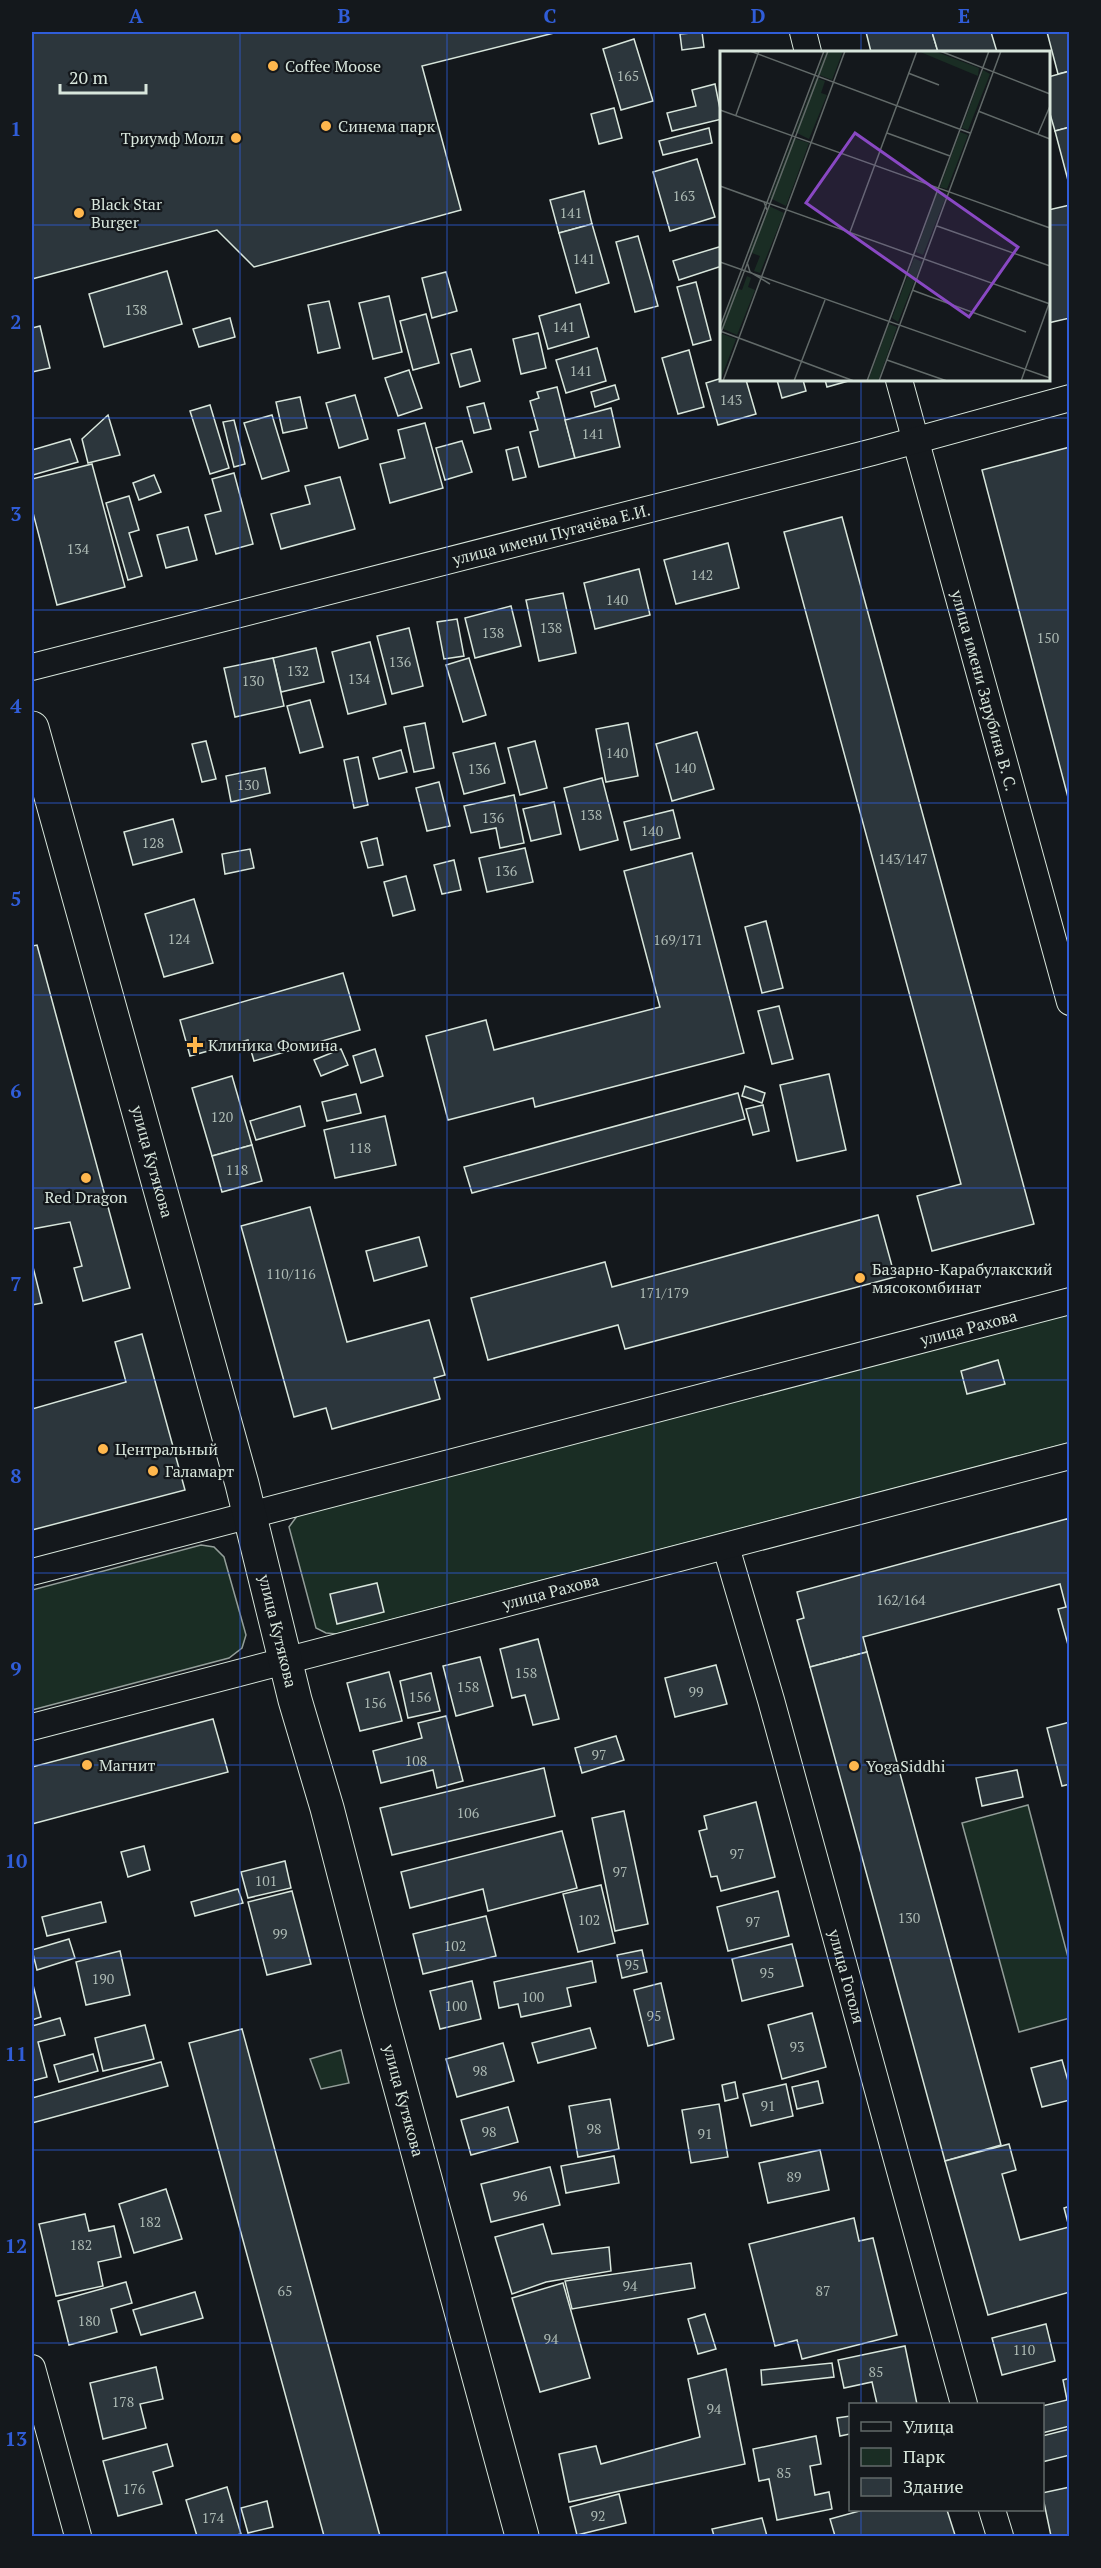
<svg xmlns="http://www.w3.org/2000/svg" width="1101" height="2568" font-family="'PT Serif',serif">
<rect width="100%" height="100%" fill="#14181c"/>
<g fill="#1a2d24" stroke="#939e99" stroke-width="1.5">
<path d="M1069 1313V1443L337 1634 326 1633 316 1628 289 1527 297 1516 308 1512Z"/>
<path d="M201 1545 214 1547 224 1557 246 1635 242 1648 229 1658 32 1710V1590Z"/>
<path d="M1028 1805 1069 1961 1070 2018 1019 2032 962 1823Z"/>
<path d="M341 2050 349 2083 321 2089 310 2059Z"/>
</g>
<g fill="#2c363c" stroke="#d8e6dc" stroke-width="1.5">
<path d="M32 32H558L422 66 461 210 254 267 217 230 32 279Z"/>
<path d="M702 32 704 47 682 50 680 34Z"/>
<path d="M866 32H932L938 52H871Z"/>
<path d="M932 32H991L997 52H938Z"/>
<path d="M1047 32H1070V71L1058 74Z"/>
<path d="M634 39 653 101 621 110 603 49Z"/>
<path d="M1070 71V127L1055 131 1048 107V77Z"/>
<path d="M715 84 722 119 672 131 667 113 696 106 692 90Z"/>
<path d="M614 108 622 138 599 144 591 114Z"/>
<path d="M1070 127V188L1055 131Z"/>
<path d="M709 128 712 143 663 155 659 141Z"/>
<path d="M697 159 715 217 670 231 653 172Z"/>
<path d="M584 191 592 224 559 233 550 200Z"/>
<path d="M1070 205V318L1048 323V210Z"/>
<path d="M592 224 609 283 576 293 559 233Z"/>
<path d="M638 236 658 306 635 312 616 242Z"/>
<path d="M722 246V266L679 280 673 261Z"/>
<path d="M167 271 182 324 104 347 89 294Z"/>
<path d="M446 272 457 311 432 318 422 278Z"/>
<path d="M696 282 711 340 693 345 677 287Z"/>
<path d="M389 296 402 352 373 359 359 303Z"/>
<path d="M329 301 340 348 318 353 308 305Z"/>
<path d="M580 304 589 337 548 349 539 316Z"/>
<path d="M426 314 439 363 413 370 400 321Z"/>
<path d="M230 318 235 337 199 347 193 329Z"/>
<path d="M40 326 50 368 32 372V328Z"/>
<path d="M538 333 546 368 521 374 513 339Z"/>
<path d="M597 348 606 381 566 393 556 360Z"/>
<path d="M471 349 480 381 460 387 451 354Z"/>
<path d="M689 350 704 407 678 414 662 358Z"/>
<path d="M409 370 422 408 398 416 385 378Z"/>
<path d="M722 378 746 380 756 414 718 425 706 383Z"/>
<path d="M777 380H803L806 391 782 398Z"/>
<path d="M825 380H852L827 387Z"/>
<path d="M615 385 619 399 595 407 591 392Z"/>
<path d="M557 387 575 458 539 467 530 432 538 430 530 401 539 398 537 392Z"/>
<path d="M355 395 368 439 339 448 326 403Z"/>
<path d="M300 397 307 428 283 433 276 402Z"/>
<path d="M484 403 491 429 474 433 467 407Z"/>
<path d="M210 405 229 468 210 474 190 411Z"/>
<path d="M611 408 620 447 575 458 565 420Z"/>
<path d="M108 415 120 455 88 463 82 439Z"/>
<path d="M272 415 289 471 262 479 244 423Z"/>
<path d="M234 420 245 464 234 467 223 422Z"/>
<path d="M425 423 443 488 390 503 380 464 405 458 398 430Z"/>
<path d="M70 439 78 462 33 475 32 450Z"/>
<path d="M462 441 472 472 445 480 436 448Z"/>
<path d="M518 447 526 477 513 480 506 450Z"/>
<path d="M1070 447V805L982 470Z"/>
<path d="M92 464 125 587 57 605 32 509V479Z"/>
<path d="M234 473 253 544 216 554 205 515 221 511 212 479Z"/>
<path d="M154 475 161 492 139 500 133 483Z"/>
<path d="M340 477 355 529 281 549 271 514 310 504 305 486Z"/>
<path d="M129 496 139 530 129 533 142 576 128 580 106 503Z"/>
<path d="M842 517 1034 1224 932 1251 917 1196 961 1184 784 532Z"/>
<path d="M188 527 197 560 166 568 157 535Z"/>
<path d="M728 543 739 588 676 604 664 560Z"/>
<path d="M639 569 650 615 595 629 584 583Z"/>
<path d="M563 593 576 653 539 661 526 600Z"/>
<path d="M511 606 521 646 475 658 465 618Z"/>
<path d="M457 619 464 656 444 659 437 622Z"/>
<path d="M409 628 423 686 392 694 377 636Z"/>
<path d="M370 642 386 704 348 714 332 652Z"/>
<path d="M316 648 324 682 281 692 273 658Z"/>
<path d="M273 658 284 706 235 717 224 668Z"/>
<path d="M469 658 486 715 463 722 446 665Z"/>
<path d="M310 700 323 747 300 753 287 706Z"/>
<path d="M425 723 434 768 414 772 404 727Z"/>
<path d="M628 723 638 776 606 782 596 729Z"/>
<path d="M697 732 714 789 672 801 656 744Z"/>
<path d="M206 741 216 779 202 782 192 744Z"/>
<path d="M535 741 547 788 520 795 508 748Z"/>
<path d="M495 743 505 783 464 794 453 753Z"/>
<path d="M401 750 407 772 379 779 373 758Z"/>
<path d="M358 757 368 805 354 808 344 760Z"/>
<path d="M265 768 270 793 231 802 226 776Z"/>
<path d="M602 778 618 840 580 850 564 788Z"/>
<path d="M439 782 450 826 427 831 416 788Z"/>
<path d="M514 795 524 843 500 848 496 828 471 833 464 806Z"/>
<path d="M554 802 561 834 531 841 523 809Z"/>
<path d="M673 810 680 838 631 850 624 822Z"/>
<path d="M173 819 182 852 133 865 124 832Z"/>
<path d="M377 838 383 865 368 868 361 842Z"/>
<path d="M525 848 533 882 487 892 479 858Z"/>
<path d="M250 849 254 868 225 874 222 854Z"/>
<path d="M692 853 744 1053 535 1107 533 1098 448 1120 426 1036 486 1020 494 1050 660 1007 624 871Z"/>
<path d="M454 860 461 890 442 894 434 865Z"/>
<path d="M406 876 415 910 393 916 384 882Z"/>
<path d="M194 899 213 963 164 977 145 914Z"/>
<path d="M766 921 783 988 762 993 745 927Z"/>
<path d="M37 945 130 1288 83 1301 74 1268 82 1266 70 1222 32 1229V946Z"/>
<path d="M343 973 360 1030 254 1061 248 1040 190 1056 180 1020Z"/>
<path d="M779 1006 793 1059 772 1064 758 1011Z"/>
<path d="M341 1049 348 1065 321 1076 314 1060Z"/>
<path d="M375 1049 383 1076 361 1083 353 1056Z"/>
<path d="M829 1074 846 1150 797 1161 780 1085Z"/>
<path d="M232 1076 252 1145 212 1156 192 1088Z"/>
<path d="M745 1086 765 1093 762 1103 742 1096Z"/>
<path d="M738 1093 745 1119 472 1193 464 1167Z"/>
<path d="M356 1094 361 1113 327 1121 322 1102Z"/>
<path d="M763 1105 769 1131 753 1135 746 1109Z"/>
<path d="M300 1106 305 1126 256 1140 250 1121Z"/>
<path d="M385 1116 396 1165 335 1178 324 1130Z"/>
<path d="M252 1145 262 1181 222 1192 212 1156Z"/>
<path d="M310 1207 347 1342 429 1320 445 1375 434 1378 440 1399 332 1429 326 1408 294 1417 241 1226Z"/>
<path d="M878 1215 895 1277 625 1349 618 1325 488 1360 471 1298 605 1262 612 1287Z"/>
<path d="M419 1237 427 1266 374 1281 366 1251Z"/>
<path d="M32 1263 42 1303 32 1305Z"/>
<path d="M142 1334 185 1490 32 1530V1409L126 1382 115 1342Z"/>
<path d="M998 1360 1005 1384 967 1394 961 1371Z"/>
<path d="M1070 1518V1652L1058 1609 1066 1607 1060 1584 863 1637 867 1652 810 1667 797 1620 804 1618 797 1592Z"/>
<path d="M377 1583 384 1612 337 1624 330 1594Z"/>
<path d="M538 1639 559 1719 533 1725 525 1695 512 1698 500 1649Z"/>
<path d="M867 1652 1001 2145 945 2161 810 1667Z"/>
<path d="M480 1657 493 1706 456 1716 443 1666Z"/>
<path d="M716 1665 727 1704 675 1717 665 1678Z"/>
<path d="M389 1672 402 1721 360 1731 347 1683Z"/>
<path d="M431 1673 440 1711 408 1718 400 1681Z"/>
<path d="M446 1716 463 1781 437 1788 433 1770 381 1783 373 1751 422 1738 418 1723Z"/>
<path d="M213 1719 228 1772 32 1824V1767Z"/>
<path d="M1070 1722V1784L1062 1786 1047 1728Z"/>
<path d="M616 1736 624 1760 582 1773 575 1748Z"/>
<path d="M544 1768 555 1816 392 1855 380 1808Z"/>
<path d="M1017 1770 1023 1797 982 1806 976 1778Z"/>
<path d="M756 1802 775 1877 721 1891 717 1876 711 1877 699 1831 707 1829 704 1816Z"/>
<path d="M624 1811 648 1924 615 1931 592 1818Z"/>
<path d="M562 1831 577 1888 488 1911 483 1889 410 1908 401 1872Z"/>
<path d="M144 1846 150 1870 128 1877 121 1852Z"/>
<path d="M285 1861 291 1888 248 1898 241 1872Z"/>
<path d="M601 1885 615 1943 578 1952 563 1894Z"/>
<path d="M238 1889 243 1903 195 1916 191 1902Z"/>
<path d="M292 1891 311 1964 267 1975 248 1902Z"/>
<path d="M778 1891 789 1936 728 1951 717 1907Z"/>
<path d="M101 1902 106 1922 47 1936 42 1917Z"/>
<path d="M486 1916 496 1956 423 1974 413 1934Z"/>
<path d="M69 1939 75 1958 37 1970 32 1950Z"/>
<path d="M792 1944 803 1986 742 2001 732 1959Z"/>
<path d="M642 1950 647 1972 622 1978 617 1955Z"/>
<path d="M120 1951 130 1995 86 2005 76 1962Z"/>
<path d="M592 1961 596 1982 567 1988 571 2006 521 2017 518 2004 499 2008 494 1982Z"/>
<path d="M32 1981 41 2017 32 2020Z"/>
<path d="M472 1981 481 2019 440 2029 430 1991Z"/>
<path d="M661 1983 674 2039 648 2046 634 1990Z"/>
<path d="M812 2013 826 2067 782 2079 768 2025Z"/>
<path d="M60 2018 65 2035 38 2042 47 2077 32 2081V2026Z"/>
<path d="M145 2025 154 2059 103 2071 95 2038Z"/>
<path d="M590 2028 596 2048 538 2063 532 2043Z"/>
<path d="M242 2029 380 2536H324L189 2043Z"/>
<path d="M503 2043 514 2081 457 2097 446 2059Z"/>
<path d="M93 2054 98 2071 59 2082 54 2065Z"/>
<path d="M1062 2060 1070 2088V2100L1042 2107 1031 2068Z"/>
<path d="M161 2062 168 2086 32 2123V2098Z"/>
<path d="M818 2081 823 2103 797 2109 792 2087Z"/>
<path d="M735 2082 738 2098 725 2101 722 2085Z"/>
<path d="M786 2084 793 2116 751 2126 743 2094Z"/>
<path d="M610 2099 619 2149 578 2157 569 2106Z"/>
<path d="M719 2104 728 2157 691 2163 682 2110Z"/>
<path d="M508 2107 518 2142 471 2155 461 2120Z"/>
<path d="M1009 2144 1016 2170 1002 2174 1020 2240 1069 2227 1064 2208 1070 2206V2292L988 2315 945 2161Z"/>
<path d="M820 2150 829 2190 768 2203 759 2163Z"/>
<path d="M614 2156 619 2183 566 2193 561 2166Z"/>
<path d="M550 2167 560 2205 491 2222 481 2184Z"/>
<path d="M166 2189 182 2239 134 2253 119 2204Z"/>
<path d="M85 2214 89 2231 114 2226 121 2257 98 2262 103 2286 56 2296 39 2224Z"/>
<path d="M854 2218 859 2241 873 2238 897 2335 802 2359 797 2340 775 2346 749 2244Z"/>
<path d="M543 2224 552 2254 609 2247 611 2271 546 2282 512 2294 495 2237Z"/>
<path d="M691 2263 695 2288 572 2309 565 2281Z"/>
<path d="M126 2282 132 2303 111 2309 117 2332 69 2345 58 2301Z"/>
<path d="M563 2283 590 2378 540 2392 512 2298Z"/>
<path d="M195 2292 203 2318 141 2335 133 2310Z"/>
<path d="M705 2314 716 2349 698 2354 688 2319Z"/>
<path d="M1046 2324 1055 2361 1002 2375 992 2338Z"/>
<path d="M905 2346 917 2404H877L872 2382 844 2388 838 2360Z"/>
<path d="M832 2363 834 2377 762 2385 761 2370Z"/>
<path d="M156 2367 163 2399 140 2404 146 2428 103 2439 90 2383Z"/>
<path d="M726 2369 745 2464 569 2502 559 2454 596 2446 601 2464 700 2437 688 2379Z"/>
<path d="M1070 2378V2426L1042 2433V2406L1067 2400 1063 2380Z"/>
<path d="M850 2416V2434L840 2436 837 2418Z"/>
<path d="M1070 2429V2455L1042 2462V2436Z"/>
<path d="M816 2436 821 2464 810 2466 815 2495 829 2492 832 2509 777 2520 769 2479 759 2481 753 2449Z"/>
<path d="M167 2444 173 2466 153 2472 162 2504 118 2516 103 2461Z"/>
<path d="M227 2487 241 2534 232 2536H197L186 2500Z"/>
<path d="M1070 2487V2536H1051L1042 2493Z"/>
<path d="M619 2494 626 2523 577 2535 570 2507Z"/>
<path d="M267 2501 273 2527 248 2533 241 2508Z"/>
<path d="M863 2510H947L955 2535 835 2536 830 2519Z"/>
<path d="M762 2518 767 2536H714L712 2529Z"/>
</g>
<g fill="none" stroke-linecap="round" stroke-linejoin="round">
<g stroke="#d8e6dc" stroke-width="28">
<g id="street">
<path d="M803 32 808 52"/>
<path id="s1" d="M899 380 1070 1002"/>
<path id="s2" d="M32 667 873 452 1070 398"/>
<path id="s3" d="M726 1547 771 1700 964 2404"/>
<path id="s4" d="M32 1572 1070 1301"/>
<path id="s5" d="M32 1727 1070 1456"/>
<path d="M32 2368 78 2536"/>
<path d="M992 2510 1000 2536"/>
</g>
</g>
<g stroke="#d8e6dc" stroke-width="35">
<g id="secondary">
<path id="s6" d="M32 728 242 1484 295 1700 327 1808 379 2009 522 2536"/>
</g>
</g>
<use href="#street" stroke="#14181c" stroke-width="26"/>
<use href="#secondary" stroke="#14181c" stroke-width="33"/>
</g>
<path fill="none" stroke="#305dd8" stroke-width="1.5" stroke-opacity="0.55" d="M240 32V2536M447 32V2536M654 32V2536M861 32V52M32 225H722M1048 225H1070M861 380V2404M32 418H1070M32 610H1070M32 803H1070M32 995H1070M32 1188H1070M32 1380H1070M32 1573H1070M32 1765H1070M32 1958H1070M32 2150H1070M32 2343H1070M861 2510V2536"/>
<g fill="#ffb74d" stroke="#14181c" stroke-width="2">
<circle cx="273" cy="66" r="6"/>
<circle cx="326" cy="126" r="6"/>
<circle cx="236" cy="138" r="6"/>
<circle cx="79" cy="213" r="6"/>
<path d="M192 1036h6v6h6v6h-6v6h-6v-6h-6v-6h6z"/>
<circle cx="86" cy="1178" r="6"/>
<circle cx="860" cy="1278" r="6"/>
<circle cx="103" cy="1449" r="6"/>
<circle cx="153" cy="1471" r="6"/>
<circle cx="87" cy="1765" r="6"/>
<circle cx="854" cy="1766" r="6"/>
</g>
<g text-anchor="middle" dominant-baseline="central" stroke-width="4.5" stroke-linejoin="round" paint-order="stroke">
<g font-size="14" fill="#adbab4">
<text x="628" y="75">165</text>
<text x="684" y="195">163</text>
<text x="571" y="212">141</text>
<text x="584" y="258">141</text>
<text x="136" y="309">138</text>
<text x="564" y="326">141</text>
<text x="581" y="370">141</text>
<text x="731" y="399">143</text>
<text x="593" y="433">141</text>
<text x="78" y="548">134</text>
<text x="702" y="574">142</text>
<text x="617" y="599">140</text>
<text x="551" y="627">138</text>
<text x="493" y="632">138</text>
<text x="1048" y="637">150</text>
<text x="400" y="661">136</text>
<text x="298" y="670">132</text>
<text x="359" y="678">134</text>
<text x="253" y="680">130</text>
<text x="617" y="752">140</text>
<text x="685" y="767">140</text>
<text x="479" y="768">136</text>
<text x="248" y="784">130</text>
<text x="591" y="814">138</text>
<text x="493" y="817">136</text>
<text x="652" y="830">140</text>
<text x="153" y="842">128</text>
<text x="903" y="858">143/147</text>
<text x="506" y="870">136</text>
<text x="179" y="938">124</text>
<text x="678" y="939">169/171</text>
<text x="222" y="1116">120</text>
<text x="360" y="1147">118</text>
<text x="237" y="1169">118</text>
<text x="291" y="1273">110/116</text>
<text x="664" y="1292">171/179</text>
<text x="901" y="1599">162/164</text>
<text x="526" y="1672">158</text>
<text x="468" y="1686">158</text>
<text x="696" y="1691">99</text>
<text x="420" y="1696">156</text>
<text x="375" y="1702">156</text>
<text x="599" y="1754">97</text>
<text x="416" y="1760">108</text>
<text x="468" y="1812">106</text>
<text x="737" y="1853">97</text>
<text x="620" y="1871">97</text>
<text x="266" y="1880">101</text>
<text x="909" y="1917">130</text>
<text x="589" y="1919">102</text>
<text x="753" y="1921">97</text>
<text x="280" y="1933">99</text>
<text x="455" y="1945">102</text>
<text x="632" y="1964">95</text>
<text x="767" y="1972">95</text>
<text x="103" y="1978">190</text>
<text x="533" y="1996">100</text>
<text x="456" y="2005">100</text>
<text x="654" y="2015">95</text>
<text x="797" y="2046">93</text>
<text x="480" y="2070">98</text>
<text x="768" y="2105">91</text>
<text x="594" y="2128">98</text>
<text x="489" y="2131">98</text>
<text x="705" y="2133">91</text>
<text x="794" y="2176">89</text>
<text x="520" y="2195">96</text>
<text x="150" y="2221">182</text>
<text x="81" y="2244">182</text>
<text x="630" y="2285">94</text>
<text x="285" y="2290">65</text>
<text x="823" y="2290">87</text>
<text x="89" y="2320">180</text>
<text x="551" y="2338">94</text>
<text x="1024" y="2349">110</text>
<text x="876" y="2371">85</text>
<text x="123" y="2401">178</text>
<text x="714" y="2408">94</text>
<text x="784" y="2472">85</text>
<text x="134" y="2488">176</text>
<text x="598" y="2515">92</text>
<text x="213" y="2517">174</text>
</g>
<g font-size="16" fill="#d8e6dc" stroke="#14181c" text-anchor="start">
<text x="285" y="66">Coffee Moose</text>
<text x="338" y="126">Синема парк</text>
<text x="224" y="138" text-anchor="end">Триумф Молл</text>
<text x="91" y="204">Black Star<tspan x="91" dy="18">Burger</tspan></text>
<text x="208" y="1045">Клиника Фомина</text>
<text x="86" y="1197" text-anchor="middle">Red Dragon</text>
<text x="872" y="1269">Базарно-Карабулакский<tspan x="872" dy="18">мясокомбинат</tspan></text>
<text x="115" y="1449">Центральный</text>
<text x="165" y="1471">Галамарт</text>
<text x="99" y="1765">Магнит</text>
<text x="866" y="1766">YogaSiddhi</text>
</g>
<g font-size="16" fill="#d8e6dc" stroke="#14181c">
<text stroke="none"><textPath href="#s2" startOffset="536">улица имени Пугачёва Е.И.</textPath></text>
<text stroke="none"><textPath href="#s1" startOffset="322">улица имени Зарубина В. С.</textPath></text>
<text stroke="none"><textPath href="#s6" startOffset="450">улица Кутякова</textPath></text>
<text stroke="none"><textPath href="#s4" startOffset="968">улица Рахова</textPath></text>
<text stroke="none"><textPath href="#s5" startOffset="536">улица Рахова</textPath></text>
<text stroke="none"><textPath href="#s6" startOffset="936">улица Кутякова</textPath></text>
<text stroke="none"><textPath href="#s3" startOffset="446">улица Гоголя</textPath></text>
<text stroke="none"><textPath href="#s6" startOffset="1422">улица Кутякова</textPath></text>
</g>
</g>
<g transform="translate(720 51)">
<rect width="330" height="330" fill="#14181c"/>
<path d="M106 0H123L112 29 97 23ZM198 0H214L259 17 258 25ZM263 19 270 23 248 79 242 77ZM96 27 105 30 101 42 107 44 89 88 75 81ZM240 81 248 84 227 138 220 136ZM73 87 89 92 66 155 50 147ZM218 139 227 143 203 204 196 201ZM49 155 64 162 40 222 34 220 40 205 29 201ZM194 207 202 211 178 271 172 267ZM27 225 31 227 28 236 35 239 17 284 1 277 16 237 22 239ZM169 273 177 276 158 330H148ZM0 282 16 288 0 330Z" fill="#1a2d24"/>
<path fill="none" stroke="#626a69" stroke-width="1.5" d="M30 0 250 82M220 0 330 43M188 22 219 34M0 59 330 177M258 60 330 88M16 64 39 0M167 82 230 105M318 83 330 55M0 135 330 253M0 135 44 151 47 159M217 175 330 215M130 181 197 0M0 211 330 327M27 211 30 221 50 233M192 239 306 281M0 276 104 0M0 280 134 330M0 284 108 0M167 309 227 330M3 330 125 0M74 330 105 249M147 330 269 0M159 330 281 0M301 330 330 250"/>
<path fill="#8948c3" fill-opacity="0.15" stroke="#8948c3" stroke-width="3" d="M135 82 298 196 249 266 86 152Z"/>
<rect width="330" height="330" fill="none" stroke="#d8e6dc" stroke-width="3"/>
</g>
<rect width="1101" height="2568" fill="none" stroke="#14181c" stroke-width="66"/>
<rect x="849" y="2403" width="195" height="108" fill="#14181c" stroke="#626a69" stroke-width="1.5"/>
<rect x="861" y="2422" width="30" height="9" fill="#14181c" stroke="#626a69" stroke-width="1.5"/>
<text x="903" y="2433" font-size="18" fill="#d8e6dc">Улица</text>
<rect x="861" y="2448" width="30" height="18" fill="#1a2d24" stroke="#626a69" stroke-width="1.5"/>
<text x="903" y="2463" font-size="18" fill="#d8e6dc">Парк</text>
<rect x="861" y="2478" width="30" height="18" fill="#2c363c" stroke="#626a69" stroke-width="1.5"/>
<text x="903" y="2493" font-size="18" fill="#d8e6dc">Здание</text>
<path d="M60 84v9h86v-9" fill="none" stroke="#d8e6dc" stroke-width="3"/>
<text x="69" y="84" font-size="18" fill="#d8e6dc" stroke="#14181c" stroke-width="4.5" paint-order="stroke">20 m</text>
<rect x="33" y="33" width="1035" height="2502" fill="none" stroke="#305dd8" stroke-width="2"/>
<g font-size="20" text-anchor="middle" font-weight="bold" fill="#305dd8">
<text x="136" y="23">A</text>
<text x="344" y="23">B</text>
<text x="550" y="23">C</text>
<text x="758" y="23">D</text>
<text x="964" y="23">E</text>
<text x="16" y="136">1</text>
<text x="16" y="329">2</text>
<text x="16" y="521">3</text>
<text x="16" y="713">4</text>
<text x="16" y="906">5</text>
<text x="16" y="1098">6</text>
<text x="16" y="1291">7</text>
<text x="16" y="1483">8</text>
<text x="16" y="1676">9</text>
<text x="16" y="1868">10</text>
<text x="16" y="2061">11</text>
<text x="16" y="2253">12</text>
<text x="16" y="2446">13</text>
</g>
</svg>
